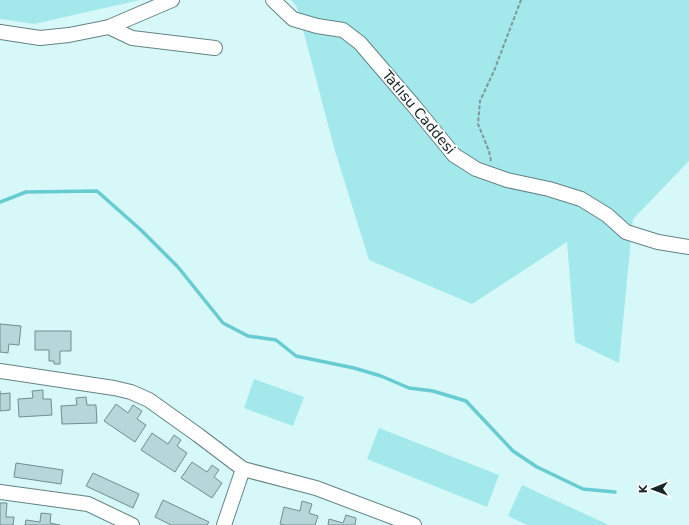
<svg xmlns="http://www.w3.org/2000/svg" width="689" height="525" font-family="'DejaVu Sans',sans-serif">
<rect width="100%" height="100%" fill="#d6f8f9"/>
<g fill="#a3e9ec">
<path d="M0 0H140L34 24 0 19Z"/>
<path d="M291 0H689V161L633 219 619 363 575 342 567 242 472 304 369 260 335 151 297 7Z"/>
<path d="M254 379 304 397 293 426 244 408Z"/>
<path d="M379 428 499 475 487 507 367 459Z"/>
<path d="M522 485 609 525H527L508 516Z"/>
</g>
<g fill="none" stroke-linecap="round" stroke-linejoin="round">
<path stroke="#66ccd1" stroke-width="3.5" d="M0 202 26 192 97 191 141 230 178 267 223 323 248 336 276 340 296 356 354 368 381 376 409 388 433 391 466 401 513 451 537 467 583 489 615 492"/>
</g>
<g fill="#b5d7d9" stroke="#6f8e90">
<path d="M0 324 21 326 19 345 9 344 8 353 0 352Z"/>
<path d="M35 331H71V351H60V364H54V361H49V350H35Z"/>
<path d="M43 390V399H51L52 415 19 417 18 399 33 398 32 391Z"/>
<path d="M0 391V394L10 393V410L0 411Z"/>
<path d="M86 397 87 405H96L97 423 62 424 61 406 77 405 76 398Z"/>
<path d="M116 404 128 413 133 405 142 411 137 419 146 425 135 442 104 421Z"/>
<path d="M152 433 168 444 174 435 181 440 177 446 187 453 175 472 141 450Z"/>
<path d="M192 462 207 472 212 465 219 470 214 477 222 483 212 498 181 478Z"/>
<path d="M16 463 63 470 61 484 14 477Z"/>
<path d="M93 473 139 494 133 508 86 486Z"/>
<path d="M163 500 209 522 207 525H171L155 517Z"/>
<path d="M302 501 312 504 309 513 318 516 315 525H285L280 524 284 507 300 511Z"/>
<path d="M0 503H7L6 517H14L13 525H0Z"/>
<path d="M41 513 51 514 50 523 60 525H25L26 520 40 522Z"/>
<path d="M346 515 356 518 355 525H328L329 519 343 523Z"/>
</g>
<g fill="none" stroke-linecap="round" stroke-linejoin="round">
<g stroke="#648385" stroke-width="16">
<g id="minor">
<path d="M273 0 293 19 317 26 343 30 360 43 414 106 454 155 476 169 507 180 549 189 581 199 607 215 626 232 658 242 689 247"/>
<path d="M109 27 132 38 215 48"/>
<path d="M0 32 40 38 69 35 109 27 172 0"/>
<path d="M0 371 114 388 131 392 149 400 198 435 243 469 316 488 414 525"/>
<path d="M0 492 88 504 132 525"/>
<path d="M224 525 243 469"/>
</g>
</g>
<path stroke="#7e9798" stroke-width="2" stroke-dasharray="4 2" stroke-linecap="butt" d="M491 161 489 151 478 124 480 101 494 71 521 0"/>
<use href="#minor" stroke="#fff" stroke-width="14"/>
</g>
<g text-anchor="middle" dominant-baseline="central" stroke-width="3.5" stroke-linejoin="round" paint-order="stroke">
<g font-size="14" fill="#182526" stroke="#fff">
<text transform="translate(419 112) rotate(50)">Tatlısu Caddesi</text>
</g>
</g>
<g transform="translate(653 489) rotate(269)" stroke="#ffffff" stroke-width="3" paint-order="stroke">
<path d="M0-3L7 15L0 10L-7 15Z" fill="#182526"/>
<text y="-6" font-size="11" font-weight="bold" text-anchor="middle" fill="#182526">K</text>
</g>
</svg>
